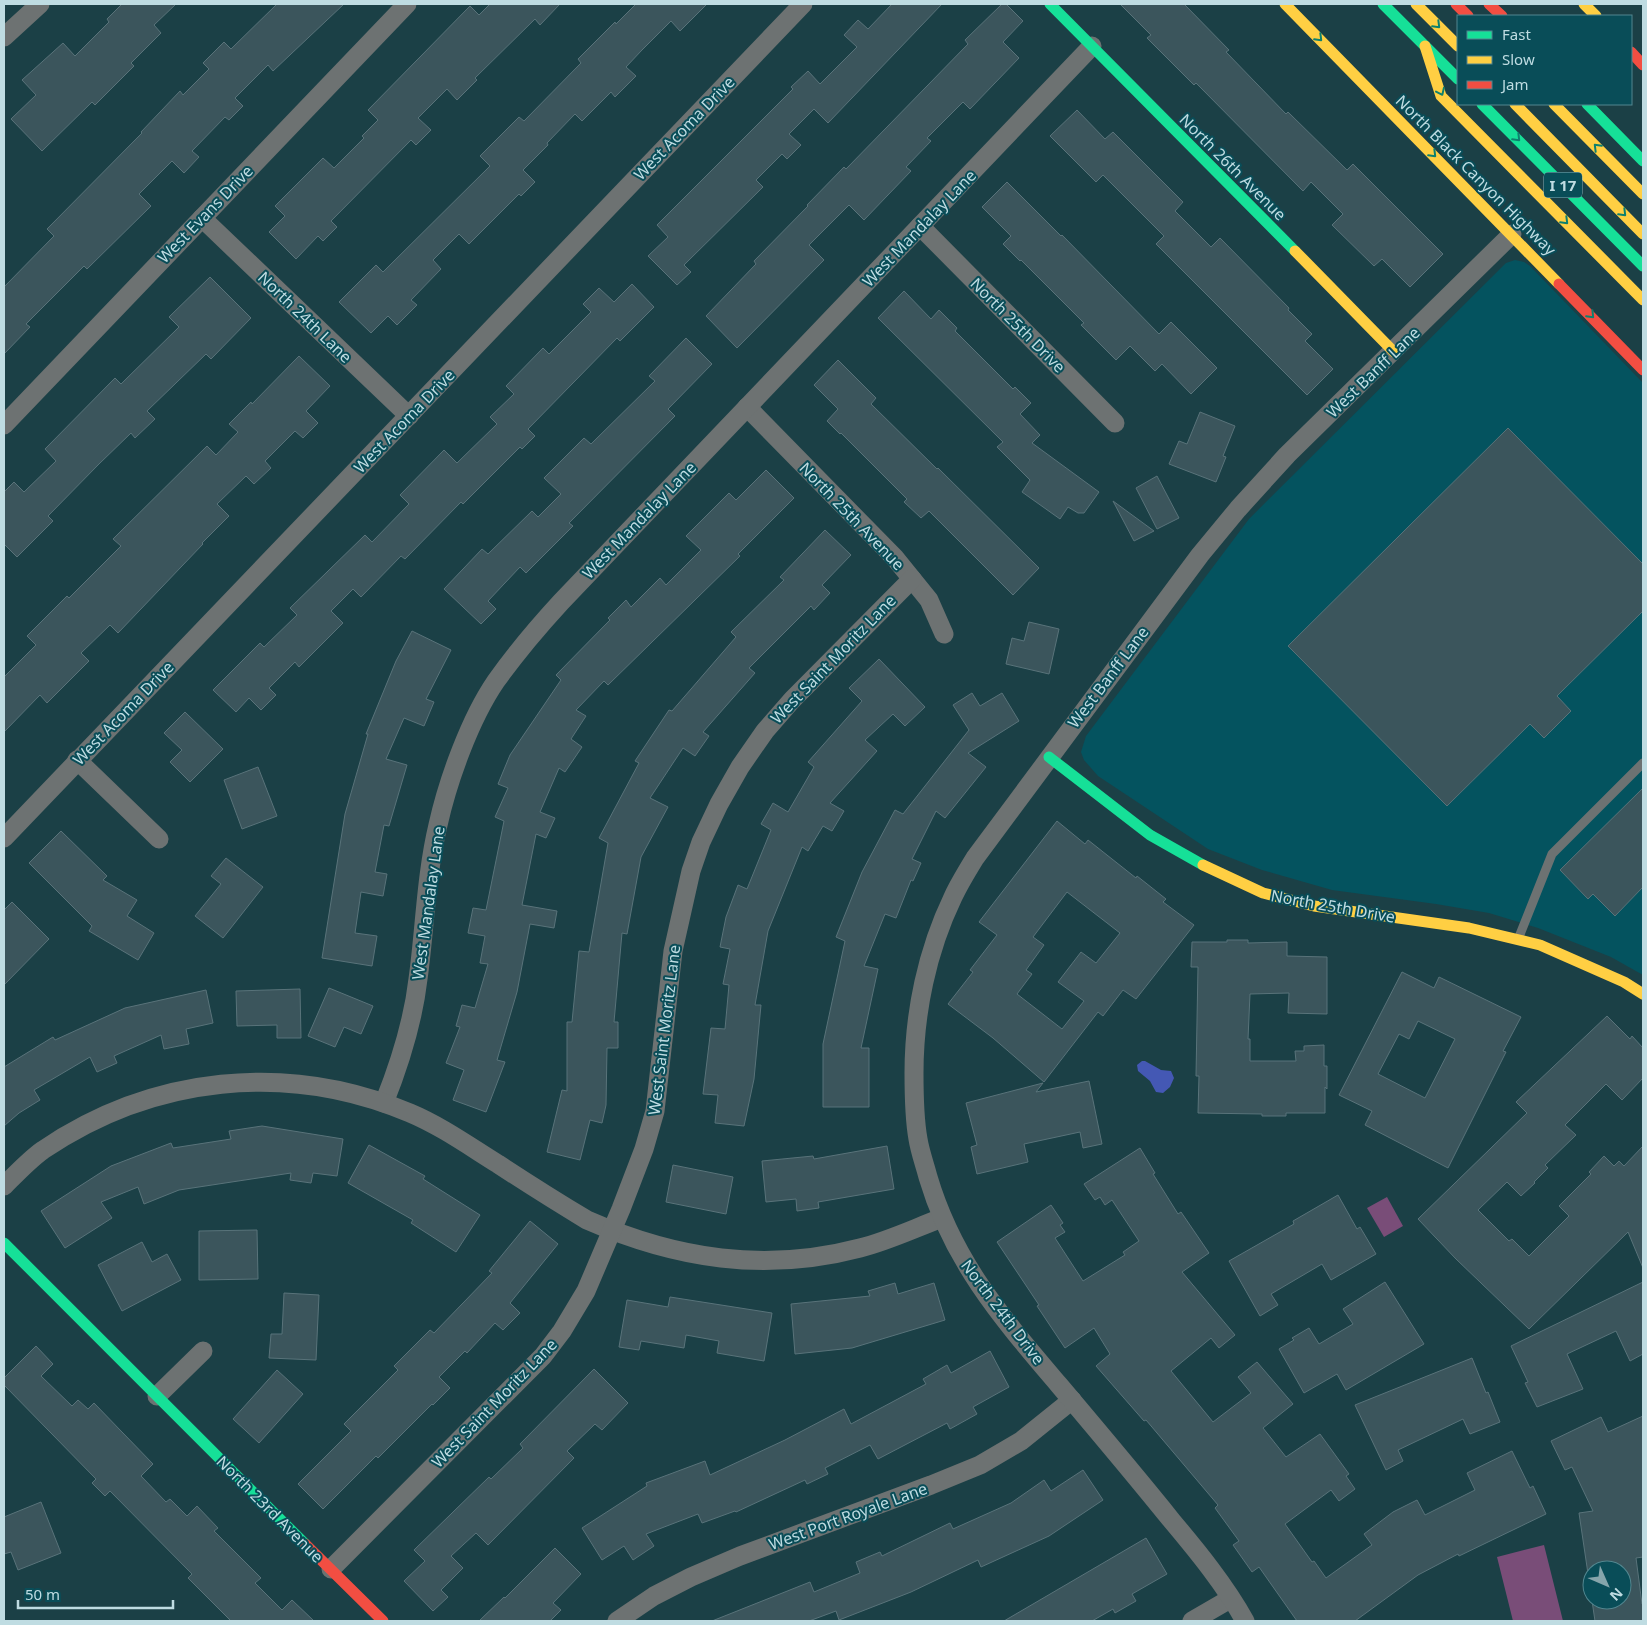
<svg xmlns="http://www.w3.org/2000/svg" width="1647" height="1625" font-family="'Noto Sans',sans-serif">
<rect width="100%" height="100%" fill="#1b4046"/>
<path fill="#04535f" d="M1515 260 1524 262 1530 266 1643 383V975L1611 957 1538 928 1489 913 1436 904 1332 890 1262 870 1208 849 1098 776 1084 760 1081 752 1086 736 1249 519 1506 263Z"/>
<g fill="#794d78">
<path d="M1387 1197 1403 1226 1384 1237 1367 1208Z"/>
<path d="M1544 1545 1563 1621H1513L1497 1557Z"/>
</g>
<path fill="#4458b4" d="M1142 1061H1145L1161 1070 1171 1071 1174 1078 1170 1087 1163 1093 1156 1092 1150 1081 1138 1071 1137 1065Z"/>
<g fill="#3b555c" stroke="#59737a" fill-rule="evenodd">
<path d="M122 4H176L154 25 161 33 131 63 134 66 95 105 92 102 42 151 11 119 36 95 22 80 63 43 75 56 109 22 107 19Z"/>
<path d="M277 4H344L273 71 268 65 235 98 243 106 229 120 225 117 192 151 199 157 184 173 172 161 139 194 151 206 87 269 84 266 26 324 30 327 4 354V287L54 236 47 229 142 133 141 132 180 91 183 95 209 69 203 63 224 42 231 49Z"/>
<path d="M490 4H560L540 25 535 19 475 78 477 80 457 100 447 89 418 118 431 130 416 145 411 140 331 221 337 227 323 241 318 236 296 259 269 232 285 216 275 206 323 158 334 168 364 138 362 136 378 120 368 110 470 6 479 15Z"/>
<path d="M636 4H707L680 31 671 21 642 50 626 67 636 76 615 97 611 92 582 121 575 114 547 143 548 145 523 170 535 182 521 196 519 194 469 244 459 234 433 260 441 269 411 300 417 305 397 325 388 316 371 333 339 302 376 265 383 272 490 166 480 156 519 117 524 121 581 63 578 59 615 22 616 24Z"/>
<path d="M892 4H942L828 123 814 109 789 134 801 145 787 159 782 154 756 180 763 187 684 265 691 272 677 285 648 256 668 237 657 225 793 89 791 87 808 71 820 84 857 47 844 35 858 20 868 29Z"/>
<path d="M1002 4H1006L1023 21 1003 42 1019 58 970 109 963 102 927 138 931 141 906 167 911 171 864 220 849 205 809 245 824 260 737 348 706 316 756 264 754 261 808 206 807 205 844 167 846 169 968 44 965 40Z"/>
<path d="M1120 4H1184L1229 50 1226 52 1286 114 1288 112 1347 170 1353 164 1443 254 1410 287 1382 259 1374 266 1332 225 1343 214 1311 182 1303 191 1196 83 1194 85 1147 38 1151 35Z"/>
<path d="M1077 110 1105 139 1113 132 1183 202 1175 211 1211 247 1220 238 1289 308 1288 310 1312 334 1305 341 1333 369 1307 395 1156 244 1164 236 1103 175 1096 182 1050 136Z"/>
<path d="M1007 182 1061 236 1062 235 1159 334 1171 322 1217 368 1191 394 1162 364 1155 371 1130 346 1116 360 1081 325 1084 323 1021 260 1020 261 1003 244 1011 236 982 207Z"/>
<path d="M210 277 251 318 211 359 206 354 147 411 155 419 135 438 131 433 99 464 48 516 53 521 17 557 4 544V492L14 482 24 492 56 461 45 449 115 378 121 384 179 327 169 317Z"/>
<path d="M632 284 654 307 620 341 617 338 528 429 535 436 522 449 520 447 463 504 461 502 405 559 401 556 361 597 353 589 331 611 343 623 299 667 295 662 269 688 276 695 261 710 249 698 236 712 213 690 260 643 264 647 297 615 290 608 365 535 372 542 409 504 400 495 444 450 457 463 497 424 490 417 514 394 506 386 543 348 549 354 591 312 583 304 599 288 614 302Z"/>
<path d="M904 291 931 319 939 310 957 328 955 331 1013 389 1015 387 1031 403 1020 414 1040 435 1032 443 1099 492 1084 513H1078L1068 507 1060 519 1022 492 1030 480 997 447 1003 442 878 318Z"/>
<path d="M686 338 712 364 668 409 675 416 569 523 573 526 526 573 520 567 488 601 496 609 481 624 444 589 482 549 488 554 532 511 538 517 561 494 544 478 584 438 591 444 655 381 649 376Z"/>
<path d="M299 356 330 386 306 411 318 423 303 438 295 431 265 461 271 468 254 484 246 476 217 504 229 516 202 543 203 544 118 633 110 625 81 653 89 661 47 703 40 695 4 732V677L36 645 27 636 67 596 69 598 121 546 113 539 207 446 216 455 238 432 229 424 251 402 252 404Z"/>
<path d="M838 360 876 398 871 404 937 469 938 468 1039 568 1013 595 929 511 921 518 904 502 907 499 841 433 840 434 827 421 838 409 814 385Z"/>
<path d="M1200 412 1235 426 1223 456 1226 457 1216 482 1169 464 1179 441 1187 444Z"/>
<path d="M1508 428 1643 564V611L1557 696 1571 711 1544 738 1530 724 1447 806 1288 646Z"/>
<path d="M766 470 794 498 738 554 740 556 608 685 604 681 576 710 586 716 571 739 582 747 565 772 559 768 540 812 555 818 546 838 536 834 522 905 557 911 554 928 530 924 517 992 497 1060 505 1062 486 1112 453 1100 464 1070 446 1063 460 1027 456 1026 462 1005 475 1008 488 964 480 963 485 936 468 933 473 908 486 910 504 821 495 817 508 788 498 784 510 755 561 680 556 675 610 620 608 618 626 600 631 607 660 578 666 585 701 550 686 536 729 493 736 500Z"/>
<path d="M1157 476 1179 518 1157 529 1136 488Z"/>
<path d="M1113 501 1154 531 1134 541Z"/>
<path d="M825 530 851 555 822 585 830 593 814 610 811 606 749 668 755 673 703 732 709 736 695 756 683 748 650 798 668 807 641 857 627 934 622 933 614 1022H618V1048H607L606 1105 602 1123 590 1120 580 1160 547 1152 562 1090 567 1091V1022H572L579 951 589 952 608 843 599 838 639 763 635 761 669 710 672 711 736 637 731 632 784 580 780 577Z"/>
<path d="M1029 622 1059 629 1049 674 1006 664 1012 638 1024 641Z"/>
<path d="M412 631 451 650 426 699 434 702 424 726 404 718 386 759 407 765 389 826 384 825 375 872 387 874 383 896 361 892 355 933 377 936 372 966 322 958 345 814 368 734H366L396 661Z"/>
<path d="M879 659 925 707 905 726 893 714 865 740 877 751 830 803 844 811 832 831 823 826 808 851 802 847 768 931 755 1005H761L754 1079 744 1126 715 1123 718 1095 703 1094 711 1028 725 1029 729 985 723 984 730 949 720 947 726 917 738 885 747 889 771 830 761 824 773 803 788 812 814 767 808 762 862 701 849 688Z"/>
<path d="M972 693 980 706 1002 693 1019 721 968 753 986 767 945 818 936 811 912 859 921 863 913 881 911 880 896 918 885 914 864 966 878 969 861 1048H869V1107H823V1044L845 941 836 937 862 872 895 810 903 814 969 730 953 705Z"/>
<path d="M185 712 223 749 190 782 170 762 182 750 164 733Z"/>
<path d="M258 767 277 816 242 829 224 780Z"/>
<path d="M1643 788V887L1615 916 1593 894 1588 899 1560 870Z"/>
<path d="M1057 821 1085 844 1088 840 1136 878 1137 876 1166 899 1163 902 1194 925 1136 999 1123 990 1103 1016 1098 1012 1044 1082 993 1038 948 1004 973 972 970 970 997 935 979 922ZM1067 892 1120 933 1096 963 1081 952 1058 982 1084 1001 1062 1029 1017 994 1032 974 1026 970 1044 945 1033 937Z"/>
<path d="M61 831 107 876 103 880 137 900 127 916 154 933 138 960 89 931 92 926 29 863Z"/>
<path d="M226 858 263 887 223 938 195 916 221 884 211 876Z"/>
<path d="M12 902 49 939 4 985V910Z"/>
<path d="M1227 940H1248V943L1287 942V956L1327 957V1014L1288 1013 1289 993 1250 994 1248 1039H1250V1061H1296L1295 1051H1304V1046L1324 1045V1066H1327V1089L1325 1087V1113H1286V1116H1262V1114L1198 1113 1199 1076H1196L1198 967H1191L1192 942H1227Z"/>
<path d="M1402 972 1434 988 1439 977 1521 1017 1503 1051 1506 1052 1448 1168 1365 1125 1372 1111 1339 1095ZM1418 1021 1455 1039 1425 1098 1378 1074 1399 1034 1409 1039Z"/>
<path d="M329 988 373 1006 361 1034 344 1027 335 1047 308 1036Z"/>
<path d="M300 989 301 1038H277V1025L237 1026 236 991Z"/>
<path d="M206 990 213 1023 186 1029 189 1044 164 1049 161 1035 114 1056 117 1063 97 1072 90 1057 34 1090 40 1100 19 1113 4 1126V1067L53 1037 55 1040 125 1008Z"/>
<path d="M1607 1016 1630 1039 1632 1036 1643 1048V1078L1622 1100 1606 1084 1565 1125 1576 1135 1545 1165 1548 1168 1534 1182 1535 1183 1521 1196 1507 1182 1478 1210 1509 1241 1512 1239 1529 1256 1569 1216 1559 1206 1591 1174 1589 1172 1604 1156 1614 1166 1619 1161 1624 1166 1643 1146V1268L1628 1232 1529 1329 1456 1259 1418 1219 1527 1113 1516 1102Z"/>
<path d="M1089 1081 1102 1144 1083 1148 1080 1132 1024 1144 1028 1162 977 1174 971 1147 977 1145 966 1103 1043 1083 1036 1092Z"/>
<path d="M262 1126 343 1139 337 1176 313 1173 311 1183 290 1180 291 1173 179 1190 144 1204 138 1187 101 1202 112 1218 65 1248 41 1211 111 1166 171 1143 173 1148 231 1139 229 1131Z"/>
<path d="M369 1145 425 1176 423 1179 480 1215 456 1252 411 1223 413 1220 348 1183Z"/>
<path d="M887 1146 894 1189 818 1202 819 1208 797 1211 796 1199 766 1202 762 1161 813 1156 814 1159Z"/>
<path d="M1140 1148 1155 1173 1153 1174 1178 1214 1181 1212 1209 1253 1182 1272 1235 1335 1219 1348 1211 1338 1171 1371 1213 1422 1251 1393 1238 1377 1257 1362 1293 1404 1263 1428 1286 1457 1320 1434 1349 1474 1346 1476 1355 1489 1339 1501 1331 1490 1285 1524 1312 1562 1314 1561 1326 1578 1372 1545 1364 1534 1393 1512 1417 1500 1425 1515 1475 1490 1467 1473 1512 1451 1530 1488 1533 1486 1546 1514 1459 1556 1458 1554 1418 1575 1355 1621H1297L1259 1567 1252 1572 1233 1545 1239 1541 1215 1508 1218 1505 1146 1420 1144 1421 1096 1366 1110 1354 1094 1328 1065 1348 1037 1306 1039 1305 997 1242 1051 1205 1063 1223 1060 1225 1065 1232 1055 1238 1083 1281 1125 1255 1123 1252 1139 1241 1112 1200 1105 1205 1100 1197 1095 1200 1084 1184Z"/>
<path d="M673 1165 733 1177 726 1214 666 1202Z"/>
<path d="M1338 1195 1357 1229 1360 1227 1376 1254 1331 1280 1322 1264 1271 1294 1278 1305 1260 1316 1229 1261 1294 1224 1293 1221Z"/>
<path d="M530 1221 558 1244 510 1303 520 1313 503 1330 495 1323 467 1353 465 1351 439 1377 450 1388 433 1405 432 1404 378 1458 376 1456 323 1509 298 1484 351 1431 344 1424 398 1370 394 1366 430 1330 434 1333 492 1273 489 1271Z"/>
<path d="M257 1230 258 1279 199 1280V1231Z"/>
<path d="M142 1242 152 1262 167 1254 181 1280 122 1311 98 1265Z"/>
<path d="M1385 1282 1424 1344 1346 1390 1337 1374 1304 1393 1279 1349 1294 1340 1292 1338 1309 1328 1319 1344 1353 1324 1343 1309Z"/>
<path d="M1643 1282V1354L1630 1361 1616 1331 1567 1354 1583 1389 1537 1407 1525 1383 1528 1382 1511 1346Z"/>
<path d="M895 1283 898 1294 934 1283 945 1320 852 1348 795 1354 791 1304 870 1296 868 1291Z"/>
<path d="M284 1293 319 1295 316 1360 269 1358 271 1334H282Z"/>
<path d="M670 1297 772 1313 764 1361 717 1353 719 1341 686 1335 684 1348 641 1341 639 1350 619 1347 627 1300 668 1307Z"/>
<path d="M36 1346 53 1364 41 1376 72 1406 78 1400 88 1409 94 1403 122 1432 153 1464 141 1476 166 1502 170 1499 187 1516 197 1506 218 1528 214 1531 261 1578 255 1583 282 1610 292 1600 314 1621H231L188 1578 192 1574 110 1491 105 1496 92 1483 96 1479 4 1385V1378Z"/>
<path d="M990 1351 1009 1387 973 1407 977 1414 950 1429 947 1423 878 1459 870 1445 825 1468 828 1474 807 1484 805 1480 736 1512 735 1511 702 1523 698 1514 646 1534 654 1546 633 1560 624 1546 602 1560 582 1528 647 1486 646 1483 705 1461 710 1475 785 1440 844 1409 851 1424 926 1384 923 1379 947 1365 951 1373Z"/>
<path d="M1472 1358 1486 1393 1488 1392 1500 1422 1470 1434 1463 1419 1398 1450 1403 1461 1386 1470 1355 1405Z"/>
<path d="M594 1369 628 1403 602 1430 595 1424 567 1451 574 1458 488 1545 476 1533 451 1556 463 1568 441 1590 448 1597 433 1611 404 1581 425 1561 414 1550 489 1477 491 1479 523 1448 520 1444Z"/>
<path d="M277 1370 303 1394 259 1443 233 1419Z"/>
<path d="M1643 1416V1557L1636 1558 1642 1604H1643V1621H1595L1579 1513 1593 1511 1572 1467 1565 1470 1551 1441 1601 1417 1608 1432ZM1592 1570H1622V1600H1592Z"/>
<path d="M1083 1470 1103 1500 1049 1536 981 1567 978 1560 911 1592 839 1620 836 1611 809 1621H712L810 1582 814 1592 860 1573 856 1562 880 1552 882 1556 950 1523 953 1529 1011 1503 1044 1480 1051 1491Z"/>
<path d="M41 1502 61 1553 18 1570 11 1552 4 1554V1517Z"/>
<path d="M1146 1538 1167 1574 1132 1594 1136 1601 1115 1613 1113 1609 1092 1621H1004Z"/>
<path d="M555 1548 581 1574 553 1603 561 1610 550 1621H479L504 1597 505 1598Z"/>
</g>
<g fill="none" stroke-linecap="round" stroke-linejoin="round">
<path stroke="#6d7272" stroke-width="9" d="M1519 937 1552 854 1643 763"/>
<g stroke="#6d7272" stroke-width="19">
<path d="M4 37 40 4"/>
<path d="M202 218 409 416"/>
<path d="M920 226 1115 423"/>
<path d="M747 407 895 558 929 600 944 634"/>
<path d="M4 425 407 4"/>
<path d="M77 760 159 839"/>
<path d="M4 838 803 4"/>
<path d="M384 1103C400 1063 413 1022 418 979 425 928 426 875 438 825 448 780 470 719 496 681 516 653 538 627 561 602L1092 46"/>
<path d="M4 1186C16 1174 29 1160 43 1150 152 1076 287 1061 410 1113 441 1126 469 1146 498 1164 527 1183 557 1202 587 1220 676 1259 765 1273 860 1248 888 1241 915 1228 942 1218"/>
<path d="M157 1396 203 1351"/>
<path d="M331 1569 543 1356 562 1331 586 1291 621 1209 644 1149 655 1111 673 951 691 871 701 842 719 804 740 767 765 731 792 700 912 579"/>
<path d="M617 1621 654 1596 691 1577 740 1556 931 1485 980 1465 1021 1441 1072 1400"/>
<path d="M1192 1621 1230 1599"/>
<path d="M1245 1621C1225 1585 1198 1552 1172 1521 1135 1475 1097 1430 1059 1385 1003 1319 953 1262 928 1177 925 1165 920 1152 918 1139 914 1117 914 1095 914 1073 914 1013 927 951 953 897 959 884 967 871 975 858L1200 555 1238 509 1287 455 1512 234"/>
</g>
<g stroke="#16e098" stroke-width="11">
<path d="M1050 4 1295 251"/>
<path d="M1383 4 1458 79"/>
<path d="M1482 104 1643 266"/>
<path d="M1587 104 1643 161"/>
<path d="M1049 757 1150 835 1203 865"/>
<path d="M4 1243 305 1544"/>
</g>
<g stroke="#ffcf43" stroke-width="11">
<path d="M1285 4 1559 284"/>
<path d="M1416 4 1458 46"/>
<path d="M1584 4 1596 16"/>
<path d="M1425 46 1441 96 1643 300"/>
<path d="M1515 104 1643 234"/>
<path d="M1554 104 1643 194"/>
<path d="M1295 251 1394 352"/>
<path d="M1203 865 1263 893 1314 906 1469 928 1540 945 1624 982 1643 994"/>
</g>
<g stroke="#f24e42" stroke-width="11">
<path d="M1456 4 1468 16"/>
<path d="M1489 4 1502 16"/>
<path d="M1631 52 1643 65"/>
<path d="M1559 284 1643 370"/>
<path d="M305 1544 383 1621"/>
</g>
</g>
<defs><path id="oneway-chevron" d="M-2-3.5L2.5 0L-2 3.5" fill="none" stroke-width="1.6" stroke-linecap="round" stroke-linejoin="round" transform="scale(1.25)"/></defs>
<g stroke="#0e806e">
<use href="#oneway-chevron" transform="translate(1437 25) rotate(45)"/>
<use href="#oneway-chevron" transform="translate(1319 38) rotate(45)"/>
<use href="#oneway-chevron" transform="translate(1441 92) rotate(65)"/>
<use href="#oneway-chevron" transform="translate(1517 138) rotate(45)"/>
<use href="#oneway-chevron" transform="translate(1597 147) rotate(-135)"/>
<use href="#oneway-chevron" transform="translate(1433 154) rotate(45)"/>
<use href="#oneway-chevron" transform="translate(1623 213) rotate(45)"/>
<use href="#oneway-chevron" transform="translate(1565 221) rotate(45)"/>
<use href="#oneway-chevron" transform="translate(1591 315) rotate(46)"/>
</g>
<g text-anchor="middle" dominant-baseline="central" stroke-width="4" stroke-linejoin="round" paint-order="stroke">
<rect fill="#094d58" stroke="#88b1b9" stroke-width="1" x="1544" y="172.5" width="38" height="25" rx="4"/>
<g font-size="15" font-weight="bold" fill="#bfdce2">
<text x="1563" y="185">I 17</text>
</g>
<g font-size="16" fill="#bfdce2" stroke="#094d58">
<text transform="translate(684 128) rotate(-46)">West Acoma Drive</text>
<text transform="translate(1233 167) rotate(45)">North 26th Avenue</text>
<text transform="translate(1476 175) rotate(45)">North Black Canyon Highway</text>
<text transform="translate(205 214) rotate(-46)">West Evans Drive</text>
<text transform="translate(919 228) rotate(-46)">West Mandalay Lane</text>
<text transform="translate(305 317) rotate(44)">North 24th Lane</text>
<text transform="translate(1018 325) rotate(45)">North 25th Drive</text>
<text transform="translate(1373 372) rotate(-44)">West Banff Lane</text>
<text transform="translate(404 421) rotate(-46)">West Acoma Drive</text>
<text transform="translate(852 516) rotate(46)">North 25th Avenue</text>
<text transform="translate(639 520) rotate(-46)">West Mandalay Lane</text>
<text transform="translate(833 659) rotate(-46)">West Saint Moritz Lane</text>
<text transform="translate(1108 677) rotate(-53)">West Banff Lane</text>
<text transform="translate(123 713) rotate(-46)">West Acoma Drive</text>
<text transform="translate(428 903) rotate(-82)">West Mandalay Lane</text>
<text transform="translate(1333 906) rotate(10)">North 25th Drive</text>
<text transform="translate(664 1030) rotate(-83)">West Saint Moritz Lane</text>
<text transform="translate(1003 1312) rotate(53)">North 24th Drive</text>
<text transform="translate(494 1403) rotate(-46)">West Saint Moritz Lane</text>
<text transform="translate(270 1509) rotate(45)">North 23rd Avenue</text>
<text transform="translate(848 1516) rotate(-20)">West Port Royale Lane</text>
</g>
</g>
<rect width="1647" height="1625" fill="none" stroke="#bfdce2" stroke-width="10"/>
<rect x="1457" y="15" width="175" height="90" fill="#094d58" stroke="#52868f"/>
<rect x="1467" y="31" width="25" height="8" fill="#16e098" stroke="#52868f"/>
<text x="1502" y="40" font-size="15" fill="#bfdce2">Fast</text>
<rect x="1467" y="56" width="25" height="8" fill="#ffcf43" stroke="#52868f"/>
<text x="1502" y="65" font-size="15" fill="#bfdce2">Slow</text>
<rect x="1467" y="81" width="25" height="8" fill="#f24e42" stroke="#52868f"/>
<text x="1502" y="90" font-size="15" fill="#bfdce2">Jam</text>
<g transform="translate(1607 1585) rotate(135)"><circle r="24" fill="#094d58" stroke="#52868f"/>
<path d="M0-4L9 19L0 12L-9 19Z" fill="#86a5ab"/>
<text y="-8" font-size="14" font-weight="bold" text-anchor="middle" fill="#bfdce2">N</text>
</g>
<path d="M18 1600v8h155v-8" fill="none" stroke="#bfdce2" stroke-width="2.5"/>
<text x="25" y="1600" font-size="15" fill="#bfdce2" stroke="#094d58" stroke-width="4" paint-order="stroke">50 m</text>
</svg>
